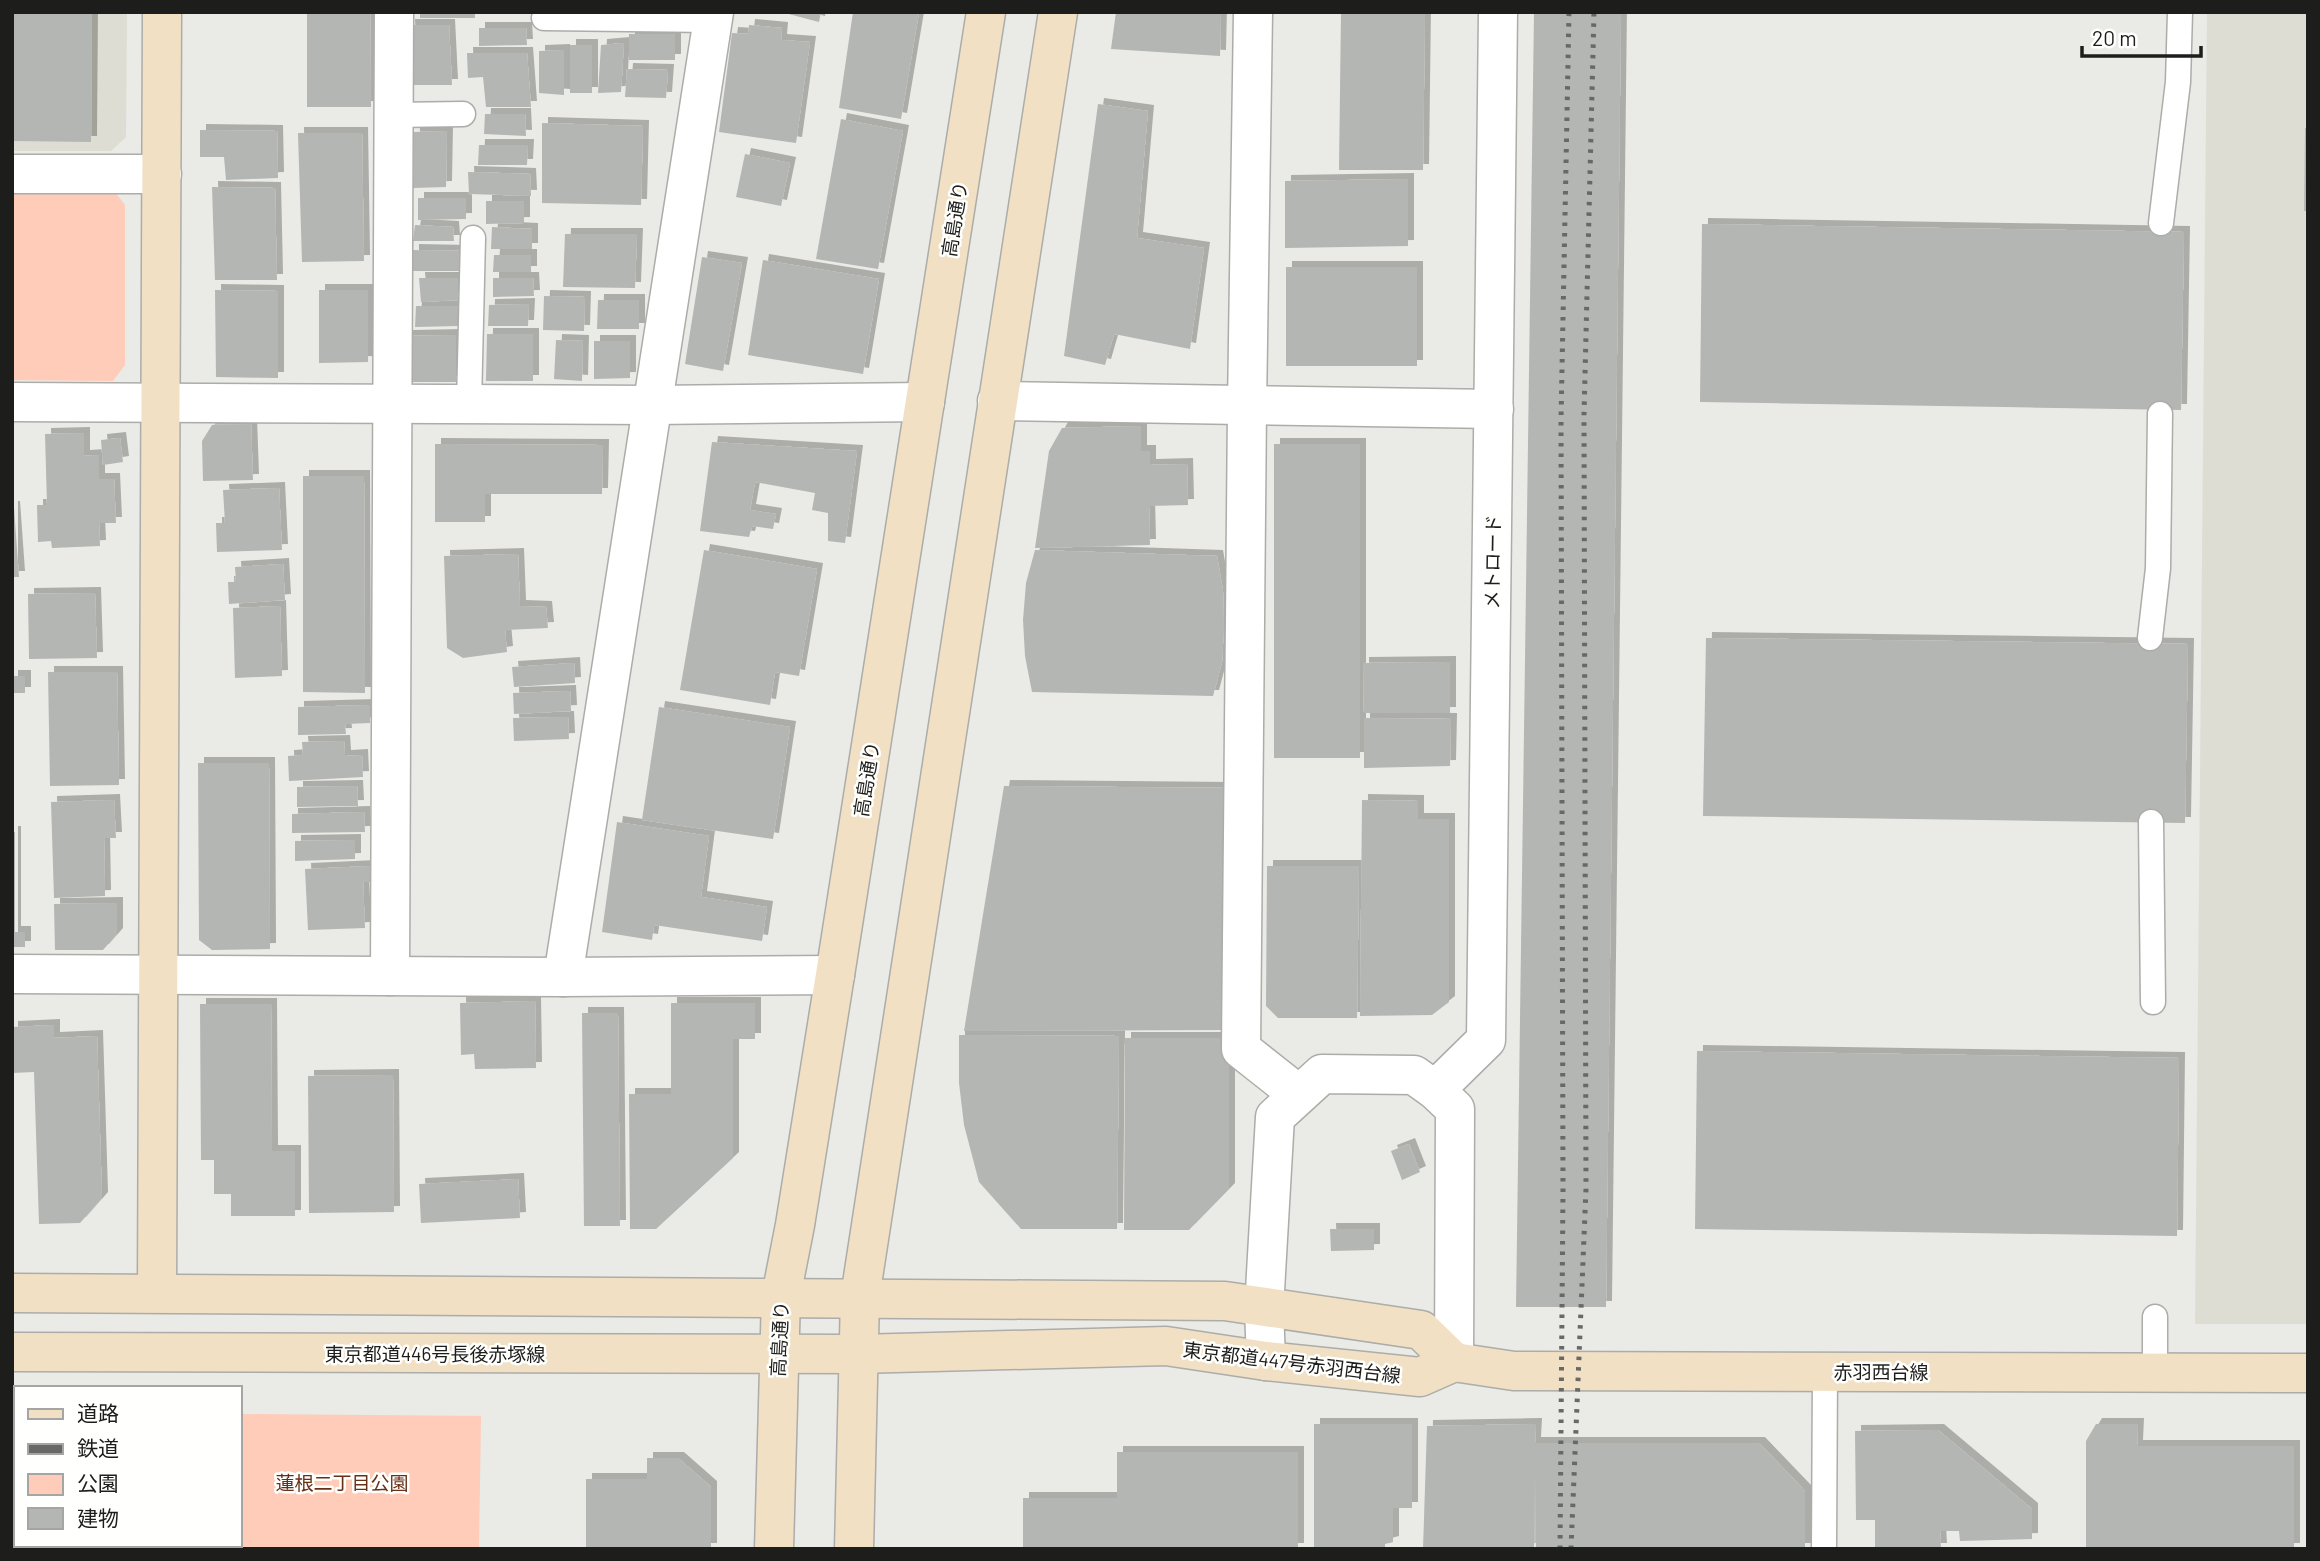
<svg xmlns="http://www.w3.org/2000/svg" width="2320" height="1561" font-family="Barlow,'Noto Sans JP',sans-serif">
<defs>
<filter id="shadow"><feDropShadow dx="6" dy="-6" stdDeviation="0" flood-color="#0004"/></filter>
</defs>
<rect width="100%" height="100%" fill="#eaeae6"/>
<g fill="#ddddd3">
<path d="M12 12H127L126 137 111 151H12Z"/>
<path d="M2207 12H2308V1324H2195Z"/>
</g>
<g fill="#feccb8">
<path d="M12 191H114L125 205V365L113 381 12 380Z"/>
<path d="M240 1414 481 1416 479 1549H203V1545H240Z"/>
</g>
<g fill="#b4b6b4" filter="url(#shadow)">
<path d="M12 12H92L91 142 12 141Z"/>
<path d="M307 12H370L371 107H307Z"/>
<rect x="420" y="12" width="55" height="6"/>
<path d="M781 12H821L819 22Z"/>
<path d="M853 12H919L901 119 839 108Z"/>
<path d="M1116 12H1221L1220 56 1111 49Z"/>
<path d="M1341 12H1425L1423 170H1339Z"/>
<path d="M1534 12H1621L1606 1307H1516Z"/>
<path d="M409 25H449L452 85H412Z"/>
<path d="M749 25 782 28 781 40 810 42 796 143 719 132 732 33 748 34Z"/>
<path d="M479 28H526L527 45 479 46Z"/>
<rect x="629" y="34" width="46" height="26"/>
<path d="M624 43 621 92 598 93 601 45Z"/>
<rect x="570" y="45" width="22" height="48"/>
<path d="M564 50V95L539 93V51Z"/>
<path d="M467 53H527L531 107H486L483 77 468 78Z"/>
<path d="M627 69 668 70 666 98 625 97Z"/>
<path d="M1098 104 1148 111 1137 238 1204 248 1190 349 1114 334 1105 365 1064 356Z"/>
<path d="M485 114H525L526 136 484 134Z"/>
<path d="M841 119 903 131 878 269 816 259Z"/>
<path d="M542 123 643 126 641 205 542 203Z"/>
<path d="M2305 128H2308V211H2304Z"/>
<path d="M200 130 277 131 278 178 226 180 224 157H200Z"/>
<path d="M447 131 446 187 413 188 414 132Z"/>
<path d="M298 133H362L364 261 302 262Z"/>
<path d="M479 145H528L527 165H478Z"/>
<path d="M745 154 790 163 781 206 736 197Z"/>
<path d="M468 172 530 174 531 196 469 194Z"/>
<path d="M1408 179V246L1285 248V181Z"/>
<path d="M212 187 275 188 277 280H215Z"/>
<path d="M418 198H466V219L418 220Z"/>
<path d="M486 201H524V223L486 224Z"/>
<path d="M1702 224 2184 232 2181 410 1700 402Z"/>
<path d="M415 225 453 227 454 241H413Z"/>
<path d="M492 227 532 229V249H491Z"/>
<path d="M565 234H637L635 288 563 287Z"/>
<path d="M413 250 463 251V271H413Z"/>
<path d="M494 255H531V272H493Z"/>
<path d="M702 257 742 263 723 371 685 364Z"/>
<path d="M763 260 879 279 863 374 748 355Z"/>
<rect x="1286" y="267" width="131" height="99"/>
<path d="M419 278H458V300L421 302Z"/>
<path d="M493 278H533L534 296 493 297Z"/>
<path d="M215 290 278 291V378L216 377Z"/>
<path d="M319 290H368V362L319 363Z"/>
<path d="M544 296 585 297 584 331 543 330Z"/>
<path d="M598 300H639V329H597Z"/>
<path d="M529 304 528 326H488L489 305Z"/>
<path d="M416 306H458V326L415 327Z"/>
<path d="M487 334H533V381H486Z"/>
<path d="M456 335V382H406L407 336Z"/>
<path d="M556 340 583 341 582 381 554 379Z"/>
<path d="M594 341H630V378L594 379Z"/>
<path d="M251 424 253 480 203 481 202 441 212 425Z"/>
<path d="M1141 426V451H1150V465L1187 464 1188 505 1149 506 1150 545 1035 548 1049 451 1062 428Z"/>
<path d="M84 433V456L99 455V479H114L116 523H99L100 546 52 548 51 541 38 542 37 505H47L45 434Z"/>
<path d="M120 438 123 462 103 465 101 440Z"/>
<path d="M712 442 857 451 845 543 828 541V513L812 510 815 493 755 482 750 510 776 514 773 529 752 526 749 537 700 531Z"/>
<path d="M435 444 603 445 602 494H485V522H435Z"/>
<rect x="1274" y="444" width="86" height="314"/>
<path d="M303 476H364L365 693 303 692Z"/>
<path d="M279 488 282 550 217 552 216 523H225L223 490Z"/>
<path d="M12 507H14L19 577H12Z"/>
<path d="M704 550 817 569 799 676 775 672 770 705 680 690Z"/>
<path d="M1035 550 1217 556 1223 591 1224 627 1222 662 1213 696 1032 692 1025 656 1023 620 1026 583Z"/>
<path d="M518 554 520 606 546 607 548 628 505 630 507 652 463 658 447 648 444 556Z"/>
<path d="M283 564 285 600 229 604 228 582H236L235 567Z"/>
<path d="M95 593 97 658 29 659 28 594Z"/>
<path d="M280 606 282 676 235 678 233 608Z"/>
<path d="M1706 638 2188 644 2185 823 1703 816Z"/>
<path d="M1450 662V713H1364L1363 663Z"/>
<path d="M574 663 575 683 514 687 512 667Z"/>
<path d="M48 672H117L119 785 50 786Z"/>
<rect x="12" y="676" width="13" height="17"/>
<path d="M570 691 571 711 514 714 513 693Z"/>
<path d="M370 705V723L345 724 346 734 298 735V707Z"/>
<path d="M659 707 790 727 773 839 642 820Z"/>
<path d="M568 717 569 739 514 741 513 718Z"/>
<path d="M1364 718 1451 719 1450 766 1364 768Z"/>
<path d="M344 741 345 756 362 755 363 777 289 781 288 756 303 755 302 742Z"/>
<path d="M198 763H269L270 949 212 950 199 940Z"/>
<path d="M357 786 358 806 297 807V787Z"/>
<path d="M1004 786 1228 788V1030L964 1031Z"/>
<path d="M114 800 116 838H104L105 896 54 898 51 802Z"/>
<path d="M1362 800 1418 801V819H1449V1002L1432 1015 1360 1016Z"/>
<path d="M364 812 365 832 292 833V814Z"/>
<path d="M617 822 709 836 701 897 767 907 762 941 654 925 652 940 602 932Z"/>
<path d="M12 832H15V932H25V947H12Z"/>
<path d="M355 840V859L295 861V841Z"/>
<path d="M371 866 372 882H363L365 928 308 930 305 869Z"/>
<path d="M1267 866H1359L1357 1018H1278L1266 1006Z"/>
<path d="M117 903V934L103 950H55L54 904Z"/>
<path d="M535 1001 536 1068 475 1069 474 1054 461 1055 460 1003Z"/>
<path d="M671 1003H755V1039H733V1158L656 1229H630L629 1094H671Z"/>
<path d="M200 1004H271L272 1151H295V1216H231V1194H214V1160H201Z"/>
<path d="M582 1013H618L620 1226H584Z"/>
<path d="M54 1025V1038L97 1036 102 1198 80 1223 39 1224 34 1072 12 1073V1027Z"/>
<path d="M959 1035 1119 1036 1117 1229H1021L979 1182 964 1125 959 1083Z"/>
<path d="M1125 1038H1229V1189L1189 1230H1124Z"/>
<path d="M1697 1051 2179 1058 2177 1236 1695 1229Z"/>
<path d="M393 1075 394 1212 309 1213 308 1076Z"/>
<path d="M1409 1144 1420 1172 1402 1180 1391 1151Z"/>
<path d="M518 1179 520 1218 421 1223 419 1184Z"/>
<path d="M1330 1229H1374V1250L1331 1251Z"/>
<path d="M1314 1424H1412V1508H1393V1542L1385 1544V1549H1314Z"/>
<path d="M1536 1424 1535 1443H1759L1805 1491V1549H1536L1535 1474 1534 1549H1423L1427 1426Z"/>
<path d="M2096 1424H2138L2137 1446H2294V1549H2086V1441Z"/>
<path d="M1938 1430 2032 1509V1539L1960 1541 1959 1531H1940L1941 1549H1875V1520H1856L1855 1431Z"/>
<path d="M1117 1452H1298V1549H1023V1498H1117Z"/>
<path d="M647 1458H678L711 1487V1549H586V1479H647Z"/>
</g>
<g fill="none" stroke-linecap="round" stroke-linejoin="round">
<g stroke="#acaca9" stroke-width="27">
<g id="lane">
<path d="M544 18 713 20"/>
<path d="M394 115 463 114"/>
<path d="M2161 223 2178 82 2180 12"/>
<path d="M469 404 473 238"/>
<path d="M2150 638 2158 568 2160 414"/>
<path d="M2151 822 2153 1002"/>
<path d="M2155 1317V1372"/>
<path d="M1824 1549 1825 1371"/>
</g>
</g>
<g stroke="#acaca9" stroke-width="41">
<g id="street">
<path d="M1253 12 1247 407 1241 1049 1298 1094"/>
<path d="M12 174H162"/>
<path d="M997 401 1494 409"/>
<path d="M12 402 652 405 925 402"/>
<path d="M12 974 563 977 835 975"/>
<path d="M390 976 394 12"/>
<path d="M563 977 714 12"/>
<path d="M1435 1090 1486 1040 1498 12"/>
<path d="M1266 1361 1264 1308 1275 1117 1322 1074 1414 1075 1435 1090 1455 1109 1454 1362"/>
</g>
</g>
<g stroke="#acaca9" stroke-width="41">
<g id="secondary">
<path d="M12 1293 1225 1301 1421 1330 1454 1362"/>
<path d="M157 1293 162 12"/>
<path d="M12 1352 858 1354 1166 1346 1266 1361 1420 1377 1454 1362"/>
<path d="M1454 1362 1514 1371 2308 1373"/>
<path d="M774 1549 781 1296 795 1225 835 975 986 12"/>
<path d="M854 1549 860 1297 1058 12"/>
</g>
</g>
<use href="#lane" stroke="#fff" stroke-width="24"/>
<use href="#street" stroke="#fff" stroke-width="38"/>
<use href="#secondary" stroke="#f2e0c4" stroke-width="38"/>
<g stroke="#686866" stroke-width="5" stroke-dasharray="3.5 7" stroke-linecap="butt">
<path d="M1560 1549 1563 1190 1561 420 1569 12"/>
<path d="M1571 1549 1586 1189 1584 415 1594 12"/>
</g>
</g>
<g text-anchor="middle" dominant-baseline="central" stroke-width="5" stroke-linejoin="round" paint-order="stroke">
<g font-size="19" fill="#1d1d1c" stroke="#fffffe">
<text transform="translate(954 219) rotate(-81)">高島通り</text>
<text transform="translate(1492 562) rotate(-89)">メトロード</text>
<text transform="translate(866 779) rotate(-81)">高島通り</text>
<text transform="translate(779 1339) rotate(-87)">高島通り</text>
<text x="435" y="1353">東京都道446号長後赤塚線</text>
<text transform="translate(1292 1362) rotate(7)">東京都道447号赤羽西台線</text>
<text x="1881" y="1371">赤羽西台線</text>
</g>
<g font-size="19" fill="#683017" stroke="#fffffe">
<text x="342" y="1482">蓮根二丁目公園</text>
</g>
</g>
<rect width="2320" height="1561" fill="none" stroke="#1d1d1c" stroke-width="28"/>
<rect x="14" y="1386" width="228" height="161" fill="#fffffe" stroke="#a5a5a4" stroke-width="2"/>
<rect x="28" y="1409" width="35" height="10" fill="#f2e0c4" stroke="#a5a5a4" stroke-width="2"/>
<text x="77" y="1421" font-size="21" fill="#1d1d1c">道路</text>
<rect x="28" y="1444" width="35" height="10" fill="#686866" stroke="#a5a5a4" stroke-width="2"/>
<text x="77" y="1456" font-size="21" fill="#1d1d1c">鉄道</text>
<rect x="28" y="1474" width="35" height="21" fill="#feccb8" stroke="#a5a5a4" stroke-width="2"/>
<text x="77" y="1491" font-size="21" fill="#1d1d1c">公園</text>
<rect x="28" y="1508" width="35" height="21" fill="#b4b6b4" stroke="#a5a5a4" stroke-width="2"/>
<text x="77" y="1526" font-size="21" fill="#1d1d1c">建物</text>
<path d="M2082 46v10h119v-10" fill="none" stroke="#1d1d1c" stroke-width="3.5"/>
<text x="2092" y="46" font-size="21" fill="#1d1d1c" stroke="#fffffe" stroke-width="5" paint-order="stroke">20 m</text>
</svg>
